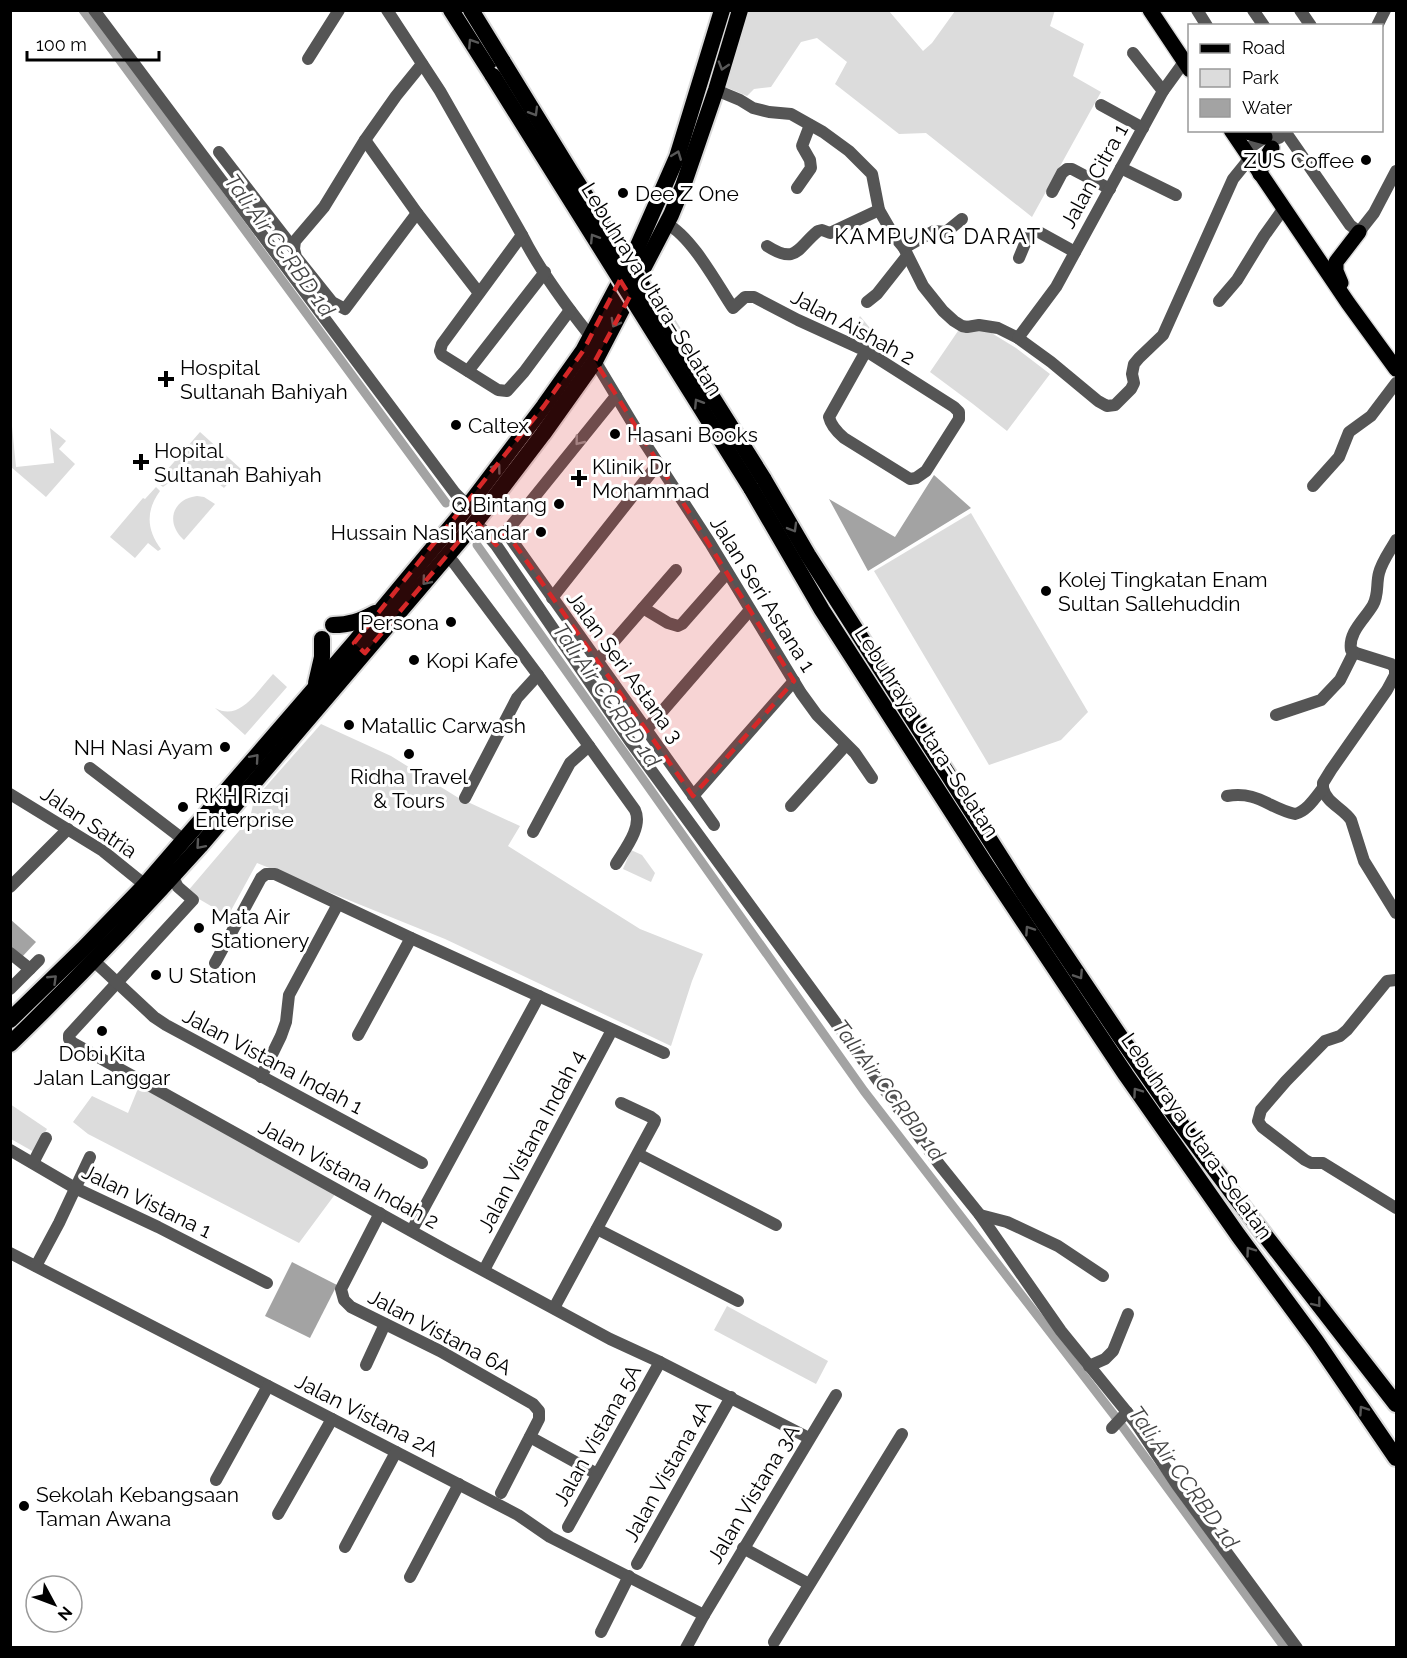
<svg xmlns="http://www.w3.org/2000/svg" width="1407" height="1658" font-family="Raleway,sans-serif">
<rect width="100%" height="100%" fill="#fff"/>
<g fill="#dcdcdc">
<path d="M1055 10 1050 26 1084 44 1073 76 1101 92 1032 217 926 133 899 134 835 84 847 62 817 38 801 42 771 87 754 89 747 96 723 86 747 11H889L923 51 932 43 955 11Z"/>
<path d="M860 316 880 340 876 348 850 335Z"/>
<path d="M980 326 1016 348 1050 374 1007 431 973 404 930 372 958 331 967 333Z"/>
<path d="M11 416 16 467 54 463 50 428 66 441 59 449 75 464 46 497 11 467Z"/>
<path d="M200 432 241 469 224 488C203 471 185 471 163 487L159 484 169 472 167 470Z"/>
<path d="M156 487 160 491C146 510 146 529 161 549L158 551 148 543 135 558 110 537 143 498 145 499Z"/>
<path d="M197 496 204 497 215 504 184 540C165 523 172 499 197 496Z"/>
<path d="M971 513 1088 712 1061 740 989 765 874 571Z"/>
<path d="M273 674 287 687 245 735 215 708C240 722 257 691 273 674Z"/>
<path d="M321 724 391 756 457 797 520 826 508 846 640 929 703 954 692 981 671 1046 445 939 257 863 228 916 187 892 250 818 254 800Z"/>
<path d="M631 850 642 855 655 873 651 882 623 869Z"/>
<path d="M139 1086 336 1193 299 1243 88 1134 73 1122 92 1096 128 1113Z"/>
<path d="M10 1104 47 1129 34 1152 11 1139Z"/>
<path d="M727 1306 828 1361 816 1384 714 1330Z"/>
</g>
<g fill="#a3a3a3">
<path d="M934 475 971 508 868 571 829 499 895 537Z"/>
<path d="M10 919 36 942 21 958 11 949Z"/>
<path d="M292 1262 337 1285 310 1338 265 1316Z"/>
</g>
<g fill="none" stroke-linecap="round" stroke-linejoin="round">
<g stroke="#a3a3a3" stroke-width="9">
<path d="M83 10 446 503"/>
<path d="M477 545 864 1091 1114 1415 1285 1648"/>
</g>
<g stroke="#dbdbdb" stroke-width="18">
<g id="major">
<path d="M1150 10 1190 70"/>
<path d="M1231 130 1348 303 1396 369"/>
<path d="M1239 130 1265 137"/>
<path d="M1260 174 1263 162 1272 148"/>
<path d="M1341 283 1336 271V262L1359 232"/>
</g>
</g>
<g stroke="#dbdbdb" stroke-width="20">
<g id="highway">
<path d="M451 10 493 76"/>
<path d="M471 10 503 62"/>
<path d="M763 478 808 555 854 627 1023 892 1119 1035 1178 1120 1236 1198 1396 1404"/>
<path d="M751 488 822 610 986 865 1126 1075 1238 1235 1316 1341 1396 1458"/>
<path d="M333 625C350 625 360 621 375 613"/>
<path d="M316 683 322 657V639"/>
<path d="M10 1020 83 949 145 885 354 643 468 506 544 406 583 351 633 257 677 157 722 10"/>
<path d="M10 1044C76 980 139 914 200 846L475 523 543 434 595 361 671 215 683 186 716 90 740 10"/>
</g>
</g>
<g stroke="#555" stroke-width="12">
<path d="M94 10 455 493 468 506"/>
<path d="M387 10 440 91 522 235C539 269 567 307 591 337"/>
<path d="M1197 10 1207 26"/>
<path d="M1253 10 1264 26"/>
<path d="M1300 10 1311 26"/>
<path d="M1377 26 1385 10"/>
<path d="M1133 53 1163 91"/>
<path d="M308 59 339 10"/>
<path d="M716 90 740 100 753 108 769 112 791 114 823 132 849 151 872 174 879 210 894 236 904 248 923 286 943 311 954 321 962 326 967 327 979 325 998 328 1018 338 1051 362 1098 401 1107 406 1115 405 1131 389 1134 383 1132 374 1134 364 1139 358 1163 335 1233 179 1250 158"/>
<path d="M1101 105 1143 128"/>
<path d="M1284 130 1350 225 1359 232 1374 213 1396 171"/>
<path d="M365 140 417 213 479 293"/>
<path d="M1245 151 1265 137 1279 138"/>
<path d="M219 152 294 249"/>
<path d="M1121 168 1176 195"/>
<path d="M797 188 811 168 810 160 802 146 810 125"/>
<path d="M1052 192 1062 173 1067 169H1072L1110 189"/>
<path d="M417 213 345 309 332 302 296 257 294 249 295 241 324 207 365 140 396 96 422 64"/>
<path d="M667 224C692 237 717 284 733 308L745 297H754L798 320 866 351 954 407 959 412V419L926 471 916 478 910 479 844 438C837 432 831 426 829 417L866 351"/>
<path d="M522 235 442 344 440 351 442 355 498 390 507 391 524 372 570 310"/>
<path d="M767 246C797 265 797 248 818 231L822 230 830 233 879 210"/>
<path d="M904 248 934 231 946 232 962 219"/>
<path d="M1019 258 1029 234 1037 231 1075 252"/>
<path d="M1219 301 1237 280 1264 236 1284 208"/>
<path d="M867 302 877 294 907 256"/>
<path d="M1018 338 1056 287 1163 91 1184 62"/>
<path d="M595 361 639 434 710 543 801 693 817 715 855 753 872 778"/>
<path d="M468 371 545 272"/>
<path d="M1313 486 1339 457 1349 432 1371 416 1396 383"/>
<path d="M475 523 484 531 496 545 632 744 939 1164 980 1215 1061 1331 1135 1422 1177 1485 1297 1648"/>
<path d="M506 532 714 825"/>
<path d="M502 537 616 396"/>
<path d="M1396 540C1390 551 1382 561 1379 573 1376 584 1379 594 1373 605 1365 619 1348 632 1351 650L1356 653 1391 664 1395 668V675L1387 690 1331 770 1323 783V788C1326 803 1343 808 1351 820L1364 861 1396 913"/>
<path d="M447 556 454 563 538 675 635 810C643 827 625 849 616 864"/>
<path d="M552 598 658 464"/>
<path d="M643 608 668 623 678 626 682 624 727 573"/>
<path d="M597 661 676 570"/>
<path d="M1276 715 1321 700 1340 680 1354 652"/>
<path d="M646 730 750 610"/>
<path d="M90 768 184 840"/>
<path d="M10 794 103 851 145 885"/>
<path d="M693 796 794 681"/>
<path d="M1227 796C1259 791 1268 808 1295 814 1307 811 1315 798 1323 788"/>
<path d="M465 798 517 698 538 675"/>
<path d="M791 806 846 745"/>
<path d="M533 832 570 763 589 746"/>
<path d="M172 876 178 887 193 900 69 1035V1039L73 1043 449 1252 610 1339 660 1362 809 1438"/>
<path d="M10 887 68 829"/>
<path d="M10 953 30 969"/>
<path d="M94 961 154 1017 166 1025 422 1163"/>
<path d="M215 963 261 878 266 874H275L411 938 664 1053"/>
<path d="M1396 980 1387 981 1347 1030 1340 1036 1325 1041 1286 1081 1261 1110 1258 1121 1262 1127 1305 1160 1311 1163H1323L1396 1208"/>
<path d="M10 989 39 960"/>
<path d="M358 1035 411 938"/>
<path d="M261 1077 281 1036 286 1022 289 995 338 904"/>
<path d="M10 1150 75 1188 158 1227 267 1283"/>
<path d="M638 1154 776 1225"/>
<path d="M33 1163 46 1138"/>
<path d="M380 1213 341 1289 344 1300 351 1307 440 1351 533 1404 539 1411V1419L501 1493"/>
<path d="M980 1215 1007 1222 1058 1246 1103 1276"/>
<path d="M597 1229 738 1301"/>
<path d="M412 1230 539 996"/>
<path d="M10 1253 518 1515 550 1537 704 1615"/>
<path d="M36 1266 59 1223 90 1157"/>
<path d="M484 1270 612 1030"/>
<path d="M554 1308 654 1123 655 1120 651 1117 621 1103"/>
<path d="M366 1365 385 1324"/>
<path d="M1089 1366 1105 1359 1113 1351 1128 1314"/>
<path d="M1112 1428 1127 1412"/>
<path d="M530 1437 597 1474"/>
<path d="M216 1480 268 1386"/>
<path d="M278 1514 332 1419"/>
<path d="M568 1527 660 1362"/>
<path d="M345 1547 396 1452"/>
<path d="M743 1548 809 1584"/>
<path d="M637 1564 731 1397"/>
<path d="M410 1577 459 1484"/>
<path d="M601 1632 629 1576"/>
<path d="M774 1642 902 1434"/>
<path d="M686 1648 704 1615 836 1395"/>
</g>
<use href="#major" stroke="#000" stroke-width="15"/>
<use href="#highway" stroke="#000" stroke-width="16"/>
<g stroke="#dbdbdb" stroke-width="20" stroke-linecap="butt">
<g id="highway-bridge">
<path d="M503 62 570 171 763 478"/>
<path d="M493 76 751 488"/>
</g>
</g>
<use href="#highway-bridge" stroke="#000" stroke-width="16"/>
</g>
<defs><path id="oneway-chevron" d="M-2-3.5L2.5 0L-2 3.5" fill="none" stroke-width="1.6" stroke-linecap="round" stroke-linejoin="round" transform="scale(1.5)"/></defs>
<g stroke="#595959">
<use href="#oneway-chevron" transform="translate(472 43) rotate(-123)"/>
<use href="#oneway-chevron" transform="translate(723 66) rotate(107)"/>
<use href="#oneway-chevron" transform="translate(534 112) rotate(59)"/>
<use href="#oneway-chevron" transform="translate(677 155) rotate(-69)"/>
<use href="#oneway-chevron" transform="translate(594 238) rotate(-122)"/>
<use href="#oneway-chevron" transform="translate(615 323) rotate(118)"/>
<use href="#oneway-chevron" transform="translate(698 403) rotate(-122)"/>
<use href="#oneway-chevron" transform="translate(497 468) rotate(-53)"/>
<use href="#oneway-chevron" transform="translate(793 528) rotate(60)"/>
<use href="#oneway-chevron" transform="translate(426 581) rotate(130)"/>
<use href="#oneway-chevron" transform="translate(255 758) rotate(-49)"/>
<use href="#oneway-chevron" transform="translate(200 845) rotate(131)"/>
<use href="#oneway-chevron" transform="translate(1029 930) rotate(-124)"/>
<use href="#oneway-chevron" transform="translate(1079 975) rotate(57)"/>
<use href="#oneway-chevron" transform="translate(53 979) rotate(-44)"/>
<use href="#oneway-chevron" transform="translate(1137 1092) rotate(-125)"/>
<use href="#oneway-chevron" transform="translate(1250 1251) rotate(-126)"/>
<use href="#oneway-chevron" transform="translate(1317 1303) rotate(52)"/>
<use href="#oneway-chevron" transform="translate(1363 1410) rotate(-124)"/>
</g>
<use stroke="#999" href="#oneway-chevron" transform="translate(579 441) rotate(129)"/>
<path fill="#d62828" fill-opacity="0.2" stroke="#d62828" stroke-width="4.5" stroke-dasharray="12 8" stroke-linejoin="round" d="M620 280 630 296 595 361 794 681 693 796 506 532 496 545 476 521 365 653 354 643 544 406 583 351Z"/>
<g fill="#000" stroke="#fff" stroke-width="2">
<circle cx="1366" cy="160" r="6"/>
<circle cx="623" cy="193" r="6"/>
<path d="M163 370h6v6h6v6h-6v6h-6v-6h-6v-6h6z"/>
<circle cx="456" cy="425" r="6"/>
<circle cx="615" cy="434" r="6"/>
<path d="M138 453h6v6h6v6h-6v6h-6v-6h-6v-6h6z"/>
<path d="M576 469h6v6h6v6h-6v6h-6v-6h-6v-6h6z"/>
<circle cx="559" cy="504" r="6"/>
<circle cx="541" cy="532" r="6"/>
<circle cx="1046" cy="591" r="6"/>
<circle cx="451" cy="622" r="6"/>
<circle cx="414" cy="660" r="6"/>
<circle cx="349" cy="725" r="6"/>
<circle cx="225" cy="747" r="6"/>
<circle cx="409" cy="754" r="6"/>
<circle cx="183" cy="807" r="6"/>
<circle cx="199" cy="928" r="6"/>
<circle cx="156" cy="975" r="6"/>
<circle cx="102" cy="1031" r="6"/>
<circle cx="24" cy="1506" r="6"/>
</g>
<g text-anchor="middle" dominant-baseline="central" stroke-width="6" stroke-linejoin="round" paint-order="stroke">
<g font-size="21" fill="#000" stroke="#fff" text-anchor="start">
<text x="1354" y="160" text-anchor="end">ZUS Coffee</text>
<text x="635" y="193">Dee Z One</text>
<text x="180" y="367">Hospital<tspan x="180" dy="24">Sultanah Bahiyah</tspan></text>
<text x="468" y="425">Caltex</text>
<text x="627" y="434">Hasani Books</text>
<text x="154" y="450">Hopital<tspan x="154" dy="24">Sultanah Bahiyah</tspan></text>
<text x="592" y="466">Klinik Dr<tspan x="592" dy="24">Mohammad</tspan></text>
<text x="547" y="504" text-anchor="end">Q Bintang</text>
<text x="529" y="532" text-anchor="end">Hussain Nasi Kandar</text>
<text x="1058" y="579">Kolej Tingkatan Enam<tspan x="1058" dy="24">Sultan Sallehuddin</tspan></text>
<text x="439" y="622" text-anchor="end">Persona</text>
<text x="426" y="660">Kopi Kafe</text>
<text x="361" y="725">Matallic Carwash</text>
<text x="213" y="747" text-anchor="end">NH Nasi Ayam</text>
<text x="409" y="776" text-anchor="middle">Ridha Travel<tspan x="409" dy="24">&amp; Tours</tspan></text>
<text x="195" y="795">RKH Rizqi<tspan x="195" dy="24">Enterprise</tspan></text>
<text x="211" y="916">Mata Air<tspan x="211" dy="24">Stationery</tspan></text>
<text x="168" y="975">U Station</text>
<text x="102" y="1053" text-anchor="middle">Dobi Kita<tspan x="102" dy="24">Jalan Langgar</tspan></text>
<text x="36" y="1494">Sekolah Kebangsaan<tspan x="36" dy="24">Taman Awana</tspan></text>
</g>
<g font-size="21" fill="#000" stroke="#fff">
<text transform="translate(1094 176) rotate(-61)">Jalan Citra 1</text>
<text transform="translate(652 289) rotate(58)">Lebuhraya Utara–Selatan</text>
<text transform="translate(853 327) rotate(28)">Jalan Aishah 2</text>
<text transform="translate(763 594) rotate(58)">Jalan Seri Astana 1</text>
<text transform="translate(625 667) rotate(54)">Jalan Seri Astana 3</text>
<text transform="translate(927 732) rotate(57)">Lebuhraya Utara–Selatan</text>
<text transform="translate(89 822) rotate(34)">Jalan Satria</text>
<text transform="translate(273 1061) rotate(28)">Jalan Vistana Indah 1</text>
<text transform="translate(1197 1136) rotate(55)">Lebuhraya Utara–Selatan</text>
<text transform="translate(531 1141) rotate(-62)">Jalan Vistana Indah 4</text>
<text transform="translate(349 1174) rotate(29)">Jalan Vistana Indah 2</text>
<text transform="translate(147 1201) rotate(26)">Jalan Vistana 1</text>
<text transform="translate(440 1332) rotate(28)">Jalan Vistana 6A</text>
<text transform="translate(367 1415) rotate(27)">Jalan Vistana 2A</text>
<text transform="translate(597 1435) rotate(-61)">Jalan Vistana 5A</text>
<text transform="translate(667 1471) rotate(-61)">Jalan Vistana 4A</text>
<text transform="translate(753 1494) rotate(-59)">Jalan Vistana 3A</text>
</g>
<g font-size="22" letter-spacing="1.5" fill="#000" stroke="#fff">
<text x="938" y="236">KAMPUNG DARAT</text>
</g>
<g font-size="22" font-style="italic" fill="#444" stroke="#fff">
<text transform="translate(280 245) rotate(54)">Tali Air CCRBD 1d</text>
<text transform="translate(607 695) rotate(55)">Tali Air CCRBD 1d</text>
<text transform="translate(889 1090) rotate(53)">Tali Air CCRBD 1d</text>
<text transform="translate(1184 1477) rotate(54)">Tali Air CCRBD 1d</text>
</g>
</g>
<rect width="1407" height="1658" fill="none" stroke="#000000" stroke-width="24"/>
<rect x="1188" y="24" width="195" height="108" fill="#ffffff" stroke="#999999" stroke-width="1.5"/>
<rect x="1200" y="44" width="30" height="9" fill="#000000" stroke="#999999" stroke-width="1.5"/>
<text x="1242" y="54" font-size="18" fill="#000000">Road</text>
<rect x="1200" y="69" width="30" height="18" fill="#dcdcdc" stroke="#999999" stroke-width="1.5"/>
<text x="1242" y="84" font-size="18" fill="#000000">Park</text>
<rect x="1200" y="99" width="30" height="18" fill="#a3a3a3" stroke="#999999" stroke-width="1.5"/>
<text x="1242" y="114" font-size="18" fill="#000000">Water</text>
<g transform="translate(54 1604) rotate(131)"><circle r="28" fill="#ffffff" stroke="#999999" stroke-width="1.5"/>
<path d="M0-4.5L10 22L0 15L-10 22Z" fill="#000000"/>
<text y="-9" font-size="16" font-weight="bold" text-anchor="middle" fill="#000000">N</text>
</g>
<path d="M27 51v9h132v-9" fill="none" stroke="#000000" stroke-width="3"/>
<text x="36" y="51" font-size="18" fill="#000000" stroke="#ffffff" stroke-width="4.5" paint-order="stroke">100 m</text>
</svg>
